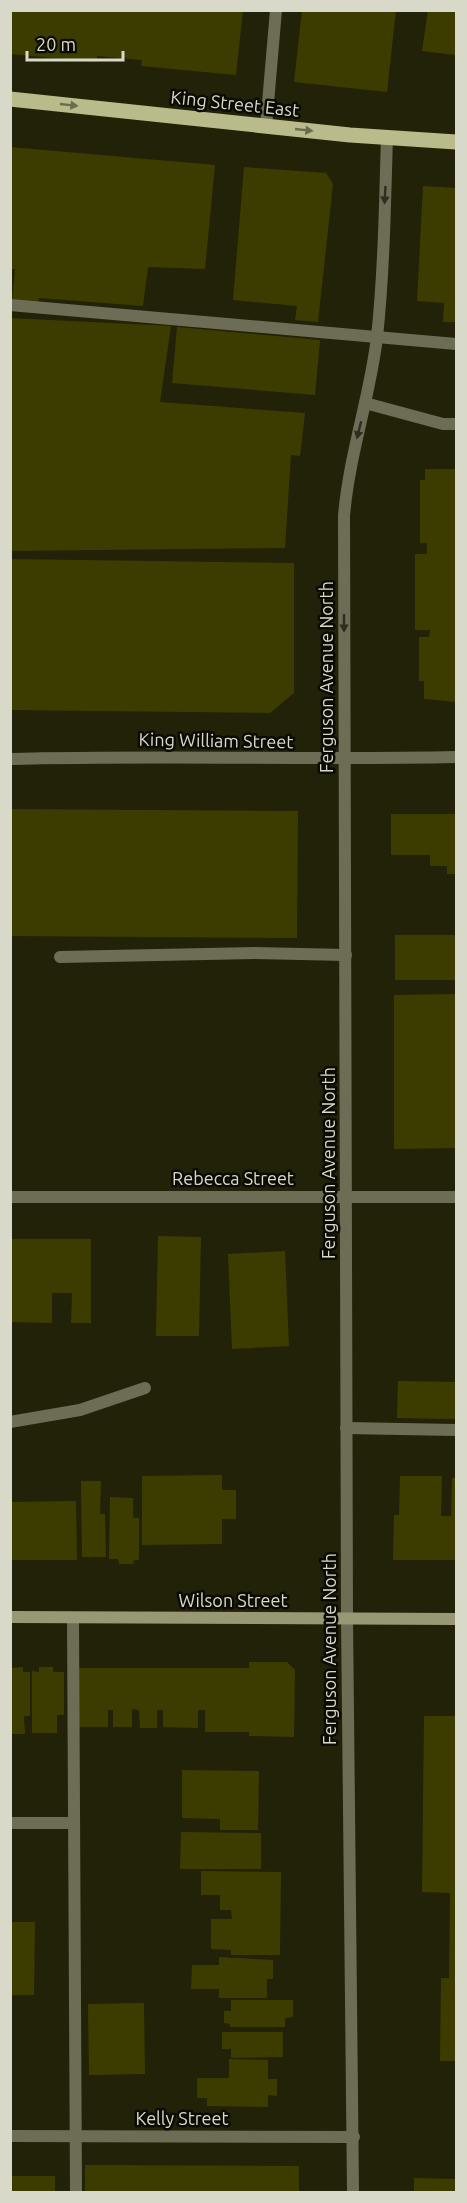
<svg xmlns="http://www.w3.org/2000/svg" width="467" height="2203" font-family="Ubuntu,sans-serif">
<rect width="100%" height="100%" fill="#222208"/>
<g fill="#3d3c00">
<path d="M10 10H243L236 75 141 66 142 60 97 56V62L10 54Z"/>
<path d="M302 10H396L387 92 294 82Z"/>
<path d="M428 10H456V55L422 51Z"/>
<path d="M10 147 215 165 205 269 148 267 143 306 39 298 38 303 12 301 15 269H10Z"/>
<path d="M244 167 326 173 333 184 318 322 295 320 297 306 233 300Z"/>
<path d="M423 186 456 188V322H443L444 303 417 301Z"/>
<path d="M10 318 171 326 160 402 305 413 300 456 291 455 285 548 10 551Z"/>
<path d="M177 327 320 340 315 395 172 383Z"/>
<path d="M425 469H456V702L424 699V681H419V637H429L430 630H415V554H427V543H420V480H425Z"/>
<path d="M10 559 294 563V693L270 713 10 710Z"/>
<path d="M10 809 298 811 297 938 10 936Z"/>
<path d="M391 814H456V874H447V866H430V855H391Z"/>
<rect x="395" y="935" width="61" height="45"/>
<path d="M456 994V1148L394 1149V995Z"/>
<path d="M158 1236 201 1237 199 1336H156Z"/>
<path d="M10 1239H91V1323H71L72 1293H52V1323L12 1322Z"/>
<path d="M285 1251 289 1346 232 1349 228 1254Z"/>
<path d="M398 1381 456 1382V1419L397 1418Z"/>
<path d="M222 1475V1490H236V1519H222V1544L142 1545V1476Z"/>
<path d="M400 1476H442L441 1516H451L452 1478H456V1560H393L394 1515H399Z"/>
<path d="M81 1481H101L100 1514H105L106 1557H82Z"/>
<path d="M110 1497 133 1498V1518H139V1560H134L133 1564H119L118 1559H109Z"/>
<path d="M76 1501 77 1560H10V1502Z"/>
<path d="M249 1662H287L295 1670 294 1737 249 1736V1732H205V1710H198V1728L163 1727V1710H157V1728H140L139 1710 132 1709V1727H113V1710H108V1727H79V1668H249Z"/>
<path d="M23 1667V1672H30V1716H24L25 1734H10V1668Z"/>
<path d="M39 1667H53V1672H64V1715H57V1733H32V1671L39 1672Z"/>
<path d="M424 1716H456V2061H440L441 1978H449L450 1893 422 1892Z"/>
<path d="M182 1770 259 1771 258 1830H220V1819L182 1818Z"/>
<path d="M181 1832 261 1833V1869H180Z"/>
<path d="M201 1871 281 1872 280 1955H231V1950L211 1949V1919H232L231 1910H220V1895H201Z"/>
<path d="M10 1922H35L34 1995H10Z"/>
<path d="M219 1957 273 1960V1979H267V1998H219V1989H191L192 1965H219Z"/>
<path d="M231 2000H293V2017L285 2018V2027H230V2024L224 2023V2011H231Z"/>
<path d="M144 2003 145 2074 89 2075 88 2004Z"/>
<path d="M222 2032H283V2057L231 2058V2049H222Z"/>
<path d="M229 2059 268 2060V2079H277V2096L268 2095V2107L207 2106V2098H197V2078H229Z"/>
<path d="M85 2165 299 2166V2192H85Z"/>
<rect x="10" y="2176" width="45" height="16"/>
<path d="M414 2178 456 2179V2192H414Z"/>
</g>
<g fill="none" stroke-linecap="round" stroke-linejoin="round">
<g stroke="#6d6d56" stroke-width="12">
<path d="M266 126 276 10"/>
<path d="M10 305 456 344"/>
<path d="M365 403 443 424H456"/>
<path d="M60 957 255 953 346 955"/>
<path d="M10 1422 80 1410 145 1388"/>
<path d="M346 1428 456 1430"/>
<path d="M73 1618 76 2192"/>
<path d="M10 1823H74"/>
</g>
<g stroke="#6d6d56" stroke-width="12">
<path d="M10 759C159 755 308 760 456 757"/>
<path d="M10 1197H456"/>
<path d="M10 2136 354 2137"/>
<path d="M353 2192 347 1618 344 516C349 455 370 397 377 337 384 271 385 203 387 136"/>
</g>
<path stroke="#989974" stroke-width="12" d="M10 1617 456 1619"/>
<path stroke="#babb8b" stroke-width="15" d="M10 99 350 135 456 142"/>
</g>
<defs><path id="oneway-solid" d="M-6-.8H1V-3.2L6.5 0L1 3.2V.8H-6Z" transform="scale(1.5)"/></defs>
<g fill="#6b6c4e">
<use href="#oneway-solid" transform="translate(69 105) rotate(6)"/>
<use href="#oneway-solid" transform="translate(304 130) rotate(6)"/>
</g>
<g fill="#2d2d20">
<use href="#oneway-solid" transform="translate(385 195) rotate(93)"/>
<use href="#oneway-solid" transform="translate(359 430) rotate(104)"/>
<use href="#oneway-solid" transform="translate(344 623) rotate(90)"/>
</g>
<g text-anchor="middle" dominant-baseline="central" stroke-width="5" stroke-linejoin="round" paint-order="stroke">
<g font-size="18" fill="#d9d9ca" stroke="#0b0b03">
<text transform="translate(235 103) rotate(6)">King Street East</text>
<text transform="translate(326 677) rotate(-90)">Ferguson Avenue North</text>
<text transform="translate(216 740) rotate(1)">King William Street</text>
<text transform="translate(328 1163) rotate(-90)">Ferguson Avenue North</text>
<text x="233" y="1178">Rebecca Street</text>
<text x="233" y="1600">Wilson Street</text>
<text transform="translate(329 1649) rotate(-90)">Ferguson Avenue North</text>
<text x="182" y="2118">Kelly Street</text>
</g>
</g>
<rect width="467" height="2203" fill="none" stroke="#d9d9ca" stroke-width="24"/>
<path d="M27 51v9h96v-9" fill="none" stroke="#d9d9ca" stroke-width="3"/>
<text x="36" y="51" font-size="18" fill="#d9d9ca" stroke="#0b0b03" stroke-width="4.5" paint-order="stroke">20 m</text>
</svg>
